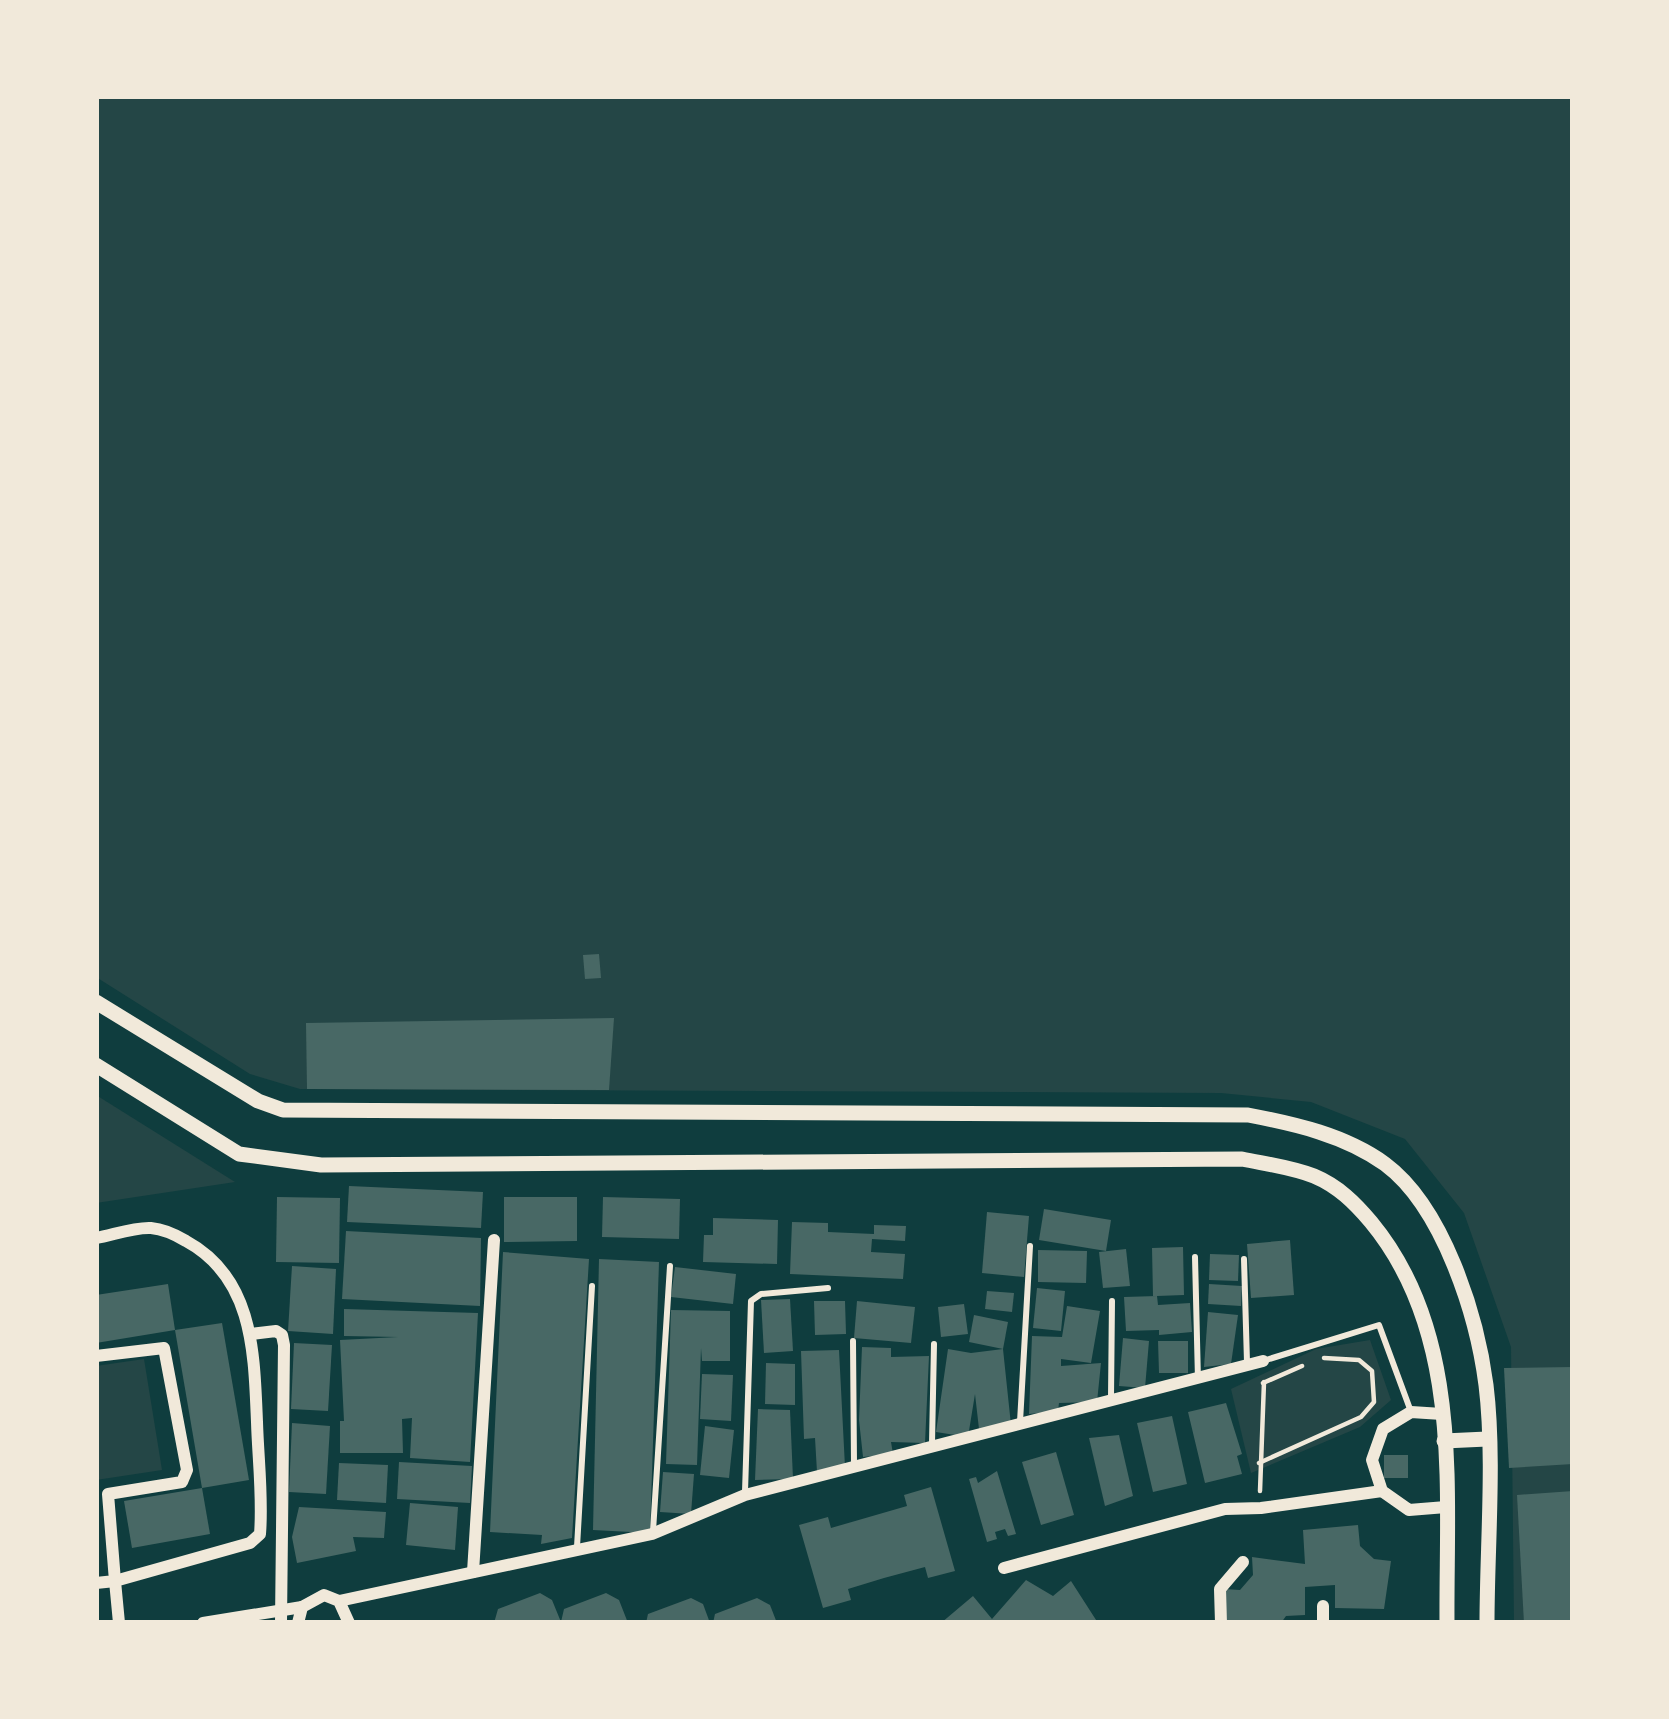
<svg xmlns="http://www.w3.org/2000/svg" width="1669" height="1719" font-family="'Golos Text',sans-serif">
<rect width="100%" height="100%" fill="#0f3d3e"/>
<g fill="#244646">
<path d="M96 96H1573V1623H1514L1511 1347 1464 1213 1405 1139 1311 1102 1221 1093 300 1089 250 1074 96 977Z"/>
<path d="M96 1095 235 1182 96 1203Z"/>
<path d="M1370 1340 1391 1400 1360 1427 1251 1473 1231 1389 1316 1349Z"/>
<path d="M144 1359 162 1470 96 1480V1366Z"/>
</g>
<g fill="#486865">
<path d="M599 954 601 978 585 979 583 955Z"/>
<path d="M614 1018 609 1090 307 1089 306 1023Z"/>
<path d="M349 1186 483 1192 481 1228 347 1222Z"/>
<path d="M277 1197 340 1198 339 1263 276 1262Z"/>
<path d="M504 1197H577V1241L504 1242Z"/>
<path d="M603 1197 680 1199 679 1239 602 1237Z"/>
<path d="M1044 1209 1111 1220 1106 1251 1039 1240Z"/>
<path d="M987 1212 1029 1216 1024 1277 982 1273Z"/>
<path d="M713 1218 778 1220 777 1264 703 1262 704 1235H713Z"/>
<path d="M792 1222 828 1223V1232L874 1234V1225L906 1226 905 1241 872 1239 871 1252 905 1254 903 1279 790 1274Z"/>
<path d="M346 1231 481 1238 480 1306 342 1299Z"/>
<path d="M1290 1240 1294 1295 1251 1298 1247 1244Z"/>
<path d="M1183 1247 1184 1295 1157 1296 1158 1305 1190 1303 1192 1332 1159 1335V1330L1126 1331 1124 1297 1157 1296H1153L1152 1248Z"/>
<path d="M1126 1249 1130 1286 1103 1288 1099 1252Z"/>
<path d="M1038 1250 1087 1251 1086 1283 1038 1282Z"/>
<path d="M503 1252 589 1259 572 1538 541 1544 542 1535 490 1532Z"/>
<path d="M1210 1254 1239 1255 1238 1281 1209 1280Z"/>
<path d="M599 1259 659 1262 650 1533 593 1530Z"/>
<path d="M292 1266 336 1269 333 1334 288 1331Z"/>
<path d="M675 1267 736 1274 733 1304 671 1297Z"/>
<path d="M168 1284 175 1330 96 1343V1295Z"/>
<path d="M1209 1284 1242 1286 1241 1306 1208 1304Z"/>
<path d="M1037 1288 1065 1291 1061 1331 1033 1328Z"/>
<path d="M987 1291 1014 1293 1012 1312 985 1309Z"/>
<path d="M790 1299 793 1351 764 1353 761 1300Z"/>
<path d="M814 1301H845L846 1334 815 1335Z"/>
<path d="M857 1301 915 1307 911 1343 854 1338Z"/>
<path d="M964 1304 968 1334 941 1337 938 1307Z"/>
<path d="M1067 1306 1100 1311 1091 1363 1061 1359V1366L1101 1363 1097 1402 1059 1403 1058 1411 1029 1414 1032 1336 1062 1337Z"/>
<path d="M344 1309 478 1313 470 1462 410 1458 412 1418 402 1419 403 1453H340V1421H344L340 1340 398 1337 344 1336Z"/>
<path d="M671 1310 730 1311V1361H702L701 1348 697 1465 666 1464Z"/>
<path d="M1208 1312 1238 1315 1231 1364 1204 1367Z"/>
<path d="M974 1315 1008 1322 1003 1349 969 1342Z"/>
<path d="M222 1323 249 1480 202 1488 175 1330Z"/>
<path d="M1123 1338 1149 1341 1145 1388 1119 1386Z"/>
<path d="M1158 1341H1188V1373H1159Z"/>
<path d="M294 1343 332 1345 328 1411 291 1409Z"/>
<path d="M862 1347 891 1348V1357L929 1356 925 1443 891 1442 893 1454 863 1457 859 1420Z"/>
<path d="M948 1349 971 1353 1003 1349 1011 1425 979 1429 975 1394 968 1437 936 1432Z"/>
<path d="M839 1350 845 1467 817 1472 815 1438 804 1439 801 1351Z"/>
<path d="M766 1363 795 1364V1405L765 1404Z"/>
<path d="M1573 1367V1464L1509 1468 1504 1368Z"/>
<path d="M702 1374 733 1375 731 1421 700 1419Z"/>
<path d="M1226 1403 1242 1454 1237 1456 1242 1474 1205 1483 1188 1412Z"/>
<path d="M758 1409 790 1410 793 1479 755 1480Z"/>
<path d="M1172 1416 1187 1484 1153 1492 1137 1423Z"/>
<path d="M292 1423 330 1426 326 1494 289 1492Z"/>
<path d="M705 1426 734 1430 729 1478 700 1475Z"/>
<path d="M1119 1435 1133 1496 1105 1506 1089 1438Z"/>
<path d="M1056 1452 1074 1515 1041 1525 1022 1462Z"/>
<rect x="1384" y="1455" width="24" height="23"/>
<path d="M399 1462 472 1466 470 1503 397 1499Z"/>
<path d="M339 1463 388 1465 386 1503 337 1500Z"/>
<path d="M997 1471 1016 1534 1008 1536 1005 1529 995 1532 997 1539 987 1542 969 1479 976 1477 978 1483Z"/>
<path d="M663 1472 694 1474 691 1514 660 1512Z"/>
<path d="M931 1487 955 1571 928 1578 925 1567 884 1578 848 1589 851 1600 823 1608 799 1525 828 1517 831 1528 907 1506 904 1495Z"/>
<path d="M202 1488 210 1534 132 1548 124 1501Z"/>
<path d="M1573 1491V1620L1524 1623 1517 1495Z"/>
<path d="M410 1503 458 1507 455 1550 406 1545Z"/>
<path d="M299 1507 386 1512 384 1538 353 1537 356 1551 297 1563 292 1537Z"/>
<path d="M1358 1525 1360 1546 1374 1559 1391 1561 1384 1609 1335 1608V1585L1305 1587V1615L1286 1616 1281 1623H1227L1224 1589 1240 1590 1253 1575 1252 1557 1305 1564 1303 1530Z"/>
<path d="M1026 1580 1053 1596 1071 1581 1098 1623H941L973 1596 992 1619Z"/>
<path d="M540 1593 552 1600 561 1622 564 1609 606 1593 619 1600 628 1623H494L498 1609Z"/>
<path d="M691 1598 703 1604 710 1623H646L648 1614Z"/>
<path d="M757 1598 770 1605 777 1623H713L715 1614Z"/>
</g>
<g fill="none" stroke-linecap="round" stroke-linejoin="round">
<g stroke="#f1e9da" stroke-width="4.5">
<path d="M1263 1383 1302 1366"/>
<path d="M1259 1463 1361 1417 1374 1402 1372 1371 1359 1360 1324 1358"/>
<path d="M1260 1491 1264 1382"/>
</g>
<g stroke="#f1e9da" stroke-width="6">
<path d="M1195 1257 1198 1380"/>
<path d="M1244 1259 1247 1362"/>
<path d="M853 1341 854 1464"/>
<path d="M1266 1360 1379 1325 1410 1409"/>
<path d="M1111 1397 1112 1301"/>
<path d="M1020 1422 1030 1246"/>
<path d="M932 1443 934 1344"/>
<path d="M745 1492 751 1301 761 1294 828 1288"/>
<path d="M653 1531 670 1266"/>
<path d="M577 1547 592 1286"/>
</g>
<g stroke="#f1e9da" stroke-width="12">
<path d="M96 1238C113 1235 134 1227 151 1228 163 1229 176 1235 186 1241 254 1278 254 1353 257 1422 258 1458 263 1497 260 1534L250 1543 115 1581 119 1623"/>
<path d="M251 1334 276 1331 282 1335 284 1345 281 1623"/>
<path d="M96 1356 164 1348 187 1470 182 1482 108 1494 115 1581 96 1583"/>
<path d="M1442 1414 1411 1412 1383 1429 1372 1460 1382 1491 1409 1510 1446 1507"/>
<path d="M1004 1568 1225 1509 1261 1508 1382 1491"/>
<path d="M473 1572 494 1240"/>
<path d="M339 1601 652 1534 745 1495 1263 1361"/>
<path d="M1323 1606V1623"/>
<path d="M203 1623 302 1607"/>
<path d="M298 1623 302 1607 324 1595 339 1601 349 1623"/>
<path d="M1221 1623 1220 1589 1243 1562"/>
</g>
<g stroke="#f1e9da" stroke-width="15">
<path d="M96 1002 258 1101 283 1110 1248 1115C1295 1124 1345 1135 1385 1164 1443 1207 1477 1315 1486 1385 1495 1458 1487 1548 1487 1623"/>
<path d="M96 1065 239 1154 321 1165 1242 1159C1266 1164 1291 1167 1314 1176 1338 1186 1355 1203 1371 1222 1463 1333 1446 1488 1447 1623"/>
<path d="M1444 1441 1487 1439"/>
</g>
</g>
<rect width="1669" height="1719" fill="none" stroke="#f1e9da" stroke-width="198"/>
</svg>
